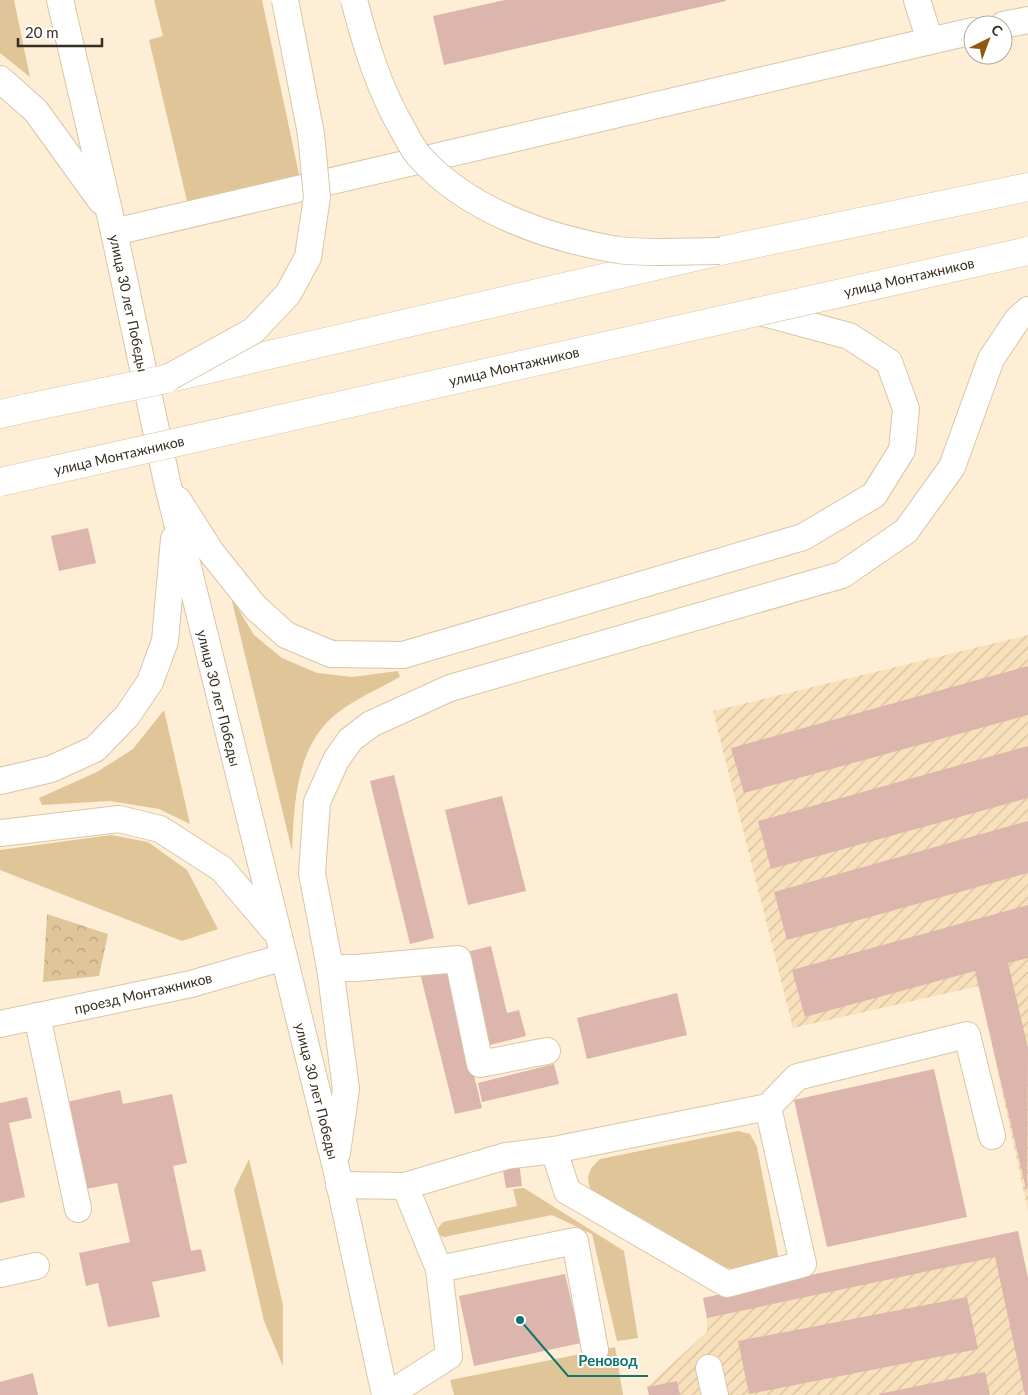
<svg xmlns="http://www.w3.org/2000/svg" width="1028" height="1395" font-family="Lato,sans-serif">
<defs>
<pattern id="industrial-furrows" width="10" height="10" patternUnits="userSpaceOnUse" patternTransform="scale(1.25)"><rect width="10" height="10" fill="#f8e0ba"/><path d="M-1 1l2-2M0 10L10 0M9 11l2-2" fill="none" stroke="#d5c0a0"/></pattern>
<pattern id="forest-crowns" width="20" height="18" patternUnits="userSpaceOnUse" patternTransform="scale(1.25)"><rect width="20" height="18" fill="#e0c598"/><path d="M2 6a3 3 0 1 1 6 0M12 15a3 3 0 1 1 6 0" fill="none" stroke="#b6a07c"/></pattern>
</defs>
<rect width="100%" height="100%" fill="#feeed5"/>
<g fill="url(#industrial-furrows)">
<path d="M1028 635V1211L979 986 793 1028 713 711Z"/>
<path d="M1018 1231 1028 1278V1395H649L647 1387 707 1332V1318L703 1298Z"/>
</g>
<g fill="#e0c598">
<path d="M0 0H14L30 77 0 53Z"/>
<path d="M154 0H262L300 179 187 201 149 40 163 36Z"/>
<path d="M231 597 254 635 282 658 317 673 352 677 398 671 400 677C375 691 342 704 323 727 295 761 294 809 292 851Z"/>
<path d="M164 710 190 824 159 809 110 801 42 805 39 798 97 772 133 749Z"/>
<path d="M111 835 148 842 187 870 218 929 182 941 0 870V850Z"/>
<path d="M738 1131 750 1134 757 1147 779 1260 737 1271 717 1264 591 1190C585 1176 589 1169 600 1159Z"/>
<path d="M249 1159 283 1305V1366L264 1321 234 1190Z"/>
<path d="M524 1188 624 1251 638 1338 617 1341 592 1234 552 1215 444 1237 439 1235 438 1228 443 1222 517 1206 513 1189Z"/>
<path d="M615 1347 623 1395H454L450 1380Z"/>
</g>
<path fill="url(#forest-crowns)" d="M47 914 108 934 99 976 43 982Z"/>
<g fill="#dcb6ad">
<path d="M505 0H726V1L444 65 433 16Z"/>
<path d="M88 528 96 563 59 571 51 536Z"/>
<path d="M1028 666V715L744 793 731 748Z"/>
<path d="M1028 746V798L771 869 758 821Z"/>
<path d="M394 775 434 938 410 944 370 781Z"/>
<path d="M502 796 526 891 468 905 445 810Z"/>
<path d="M1028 821V873L787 940 774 892Z"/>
<path d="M1028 905V958L1008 963 1028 1048 1027 1193 975 971 805 1017 792 970Z"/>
<path d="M491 946 507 1013 519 1010 526 1036 486 1046 463 953Z"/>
<path d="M447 966 482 1108 455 1114 420 973Z"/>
<path d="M677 993 687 1035 587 1059 577 1018Z"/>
<path d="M554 1064 559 1084 482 1102 478 1083Z"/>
<path d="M934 1069 967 1217 827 1247 794 1100Z"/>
<path d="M120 1090 123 1104 172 1094 187 1163 173 1166 191 1251 201 1249 206 1271 152 1282 160 1317 108 1327 98 1283 86 1286 79 1253 130 1242 117 1183 86 1189 67 1102Z"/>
<path d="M27 1097 32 1118 9 1123 25 1197 0 1203V1103Z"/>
<path d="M519 1161 522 1186 506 1188 502 1164Z"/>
<path d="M1018 1231 1028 1278V1395H1025L995 1257 707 1318 703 1298Z"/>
<path d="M565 1274 581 1343 474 1366 459 1296Z"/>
<path d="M967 1297 978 1349 749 1394 738 1341Z"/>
<path d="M985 1372 990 1395H880L879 1394Z"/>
<path d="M33 1373 38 1395H0V1382Z"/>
<path d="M677 1381 680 1395H649L647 1387Z"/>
</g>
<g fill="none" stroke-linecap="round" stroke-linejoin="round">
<g stroke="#d9c6a7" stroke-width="28">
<g id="minor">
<path d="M60 0 114 232 167 482 336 1168 385 1395"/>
<path d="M917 0 930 41"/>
<path d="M1003 25 1028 20"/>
<path d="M0 79 36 111 101 201"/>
<path d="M114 232 973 31"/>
<path d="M178 500 211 552 255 607 286 635 331 654 403 655 803 537 874 495 902 450 906 409 889 362 849 336 756 311"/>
<path d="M0 781 51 769 95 749 127 716 150 682 165 641 174 539"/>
<path d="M0 833 119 819 160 829 222 869 273 929"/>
<path d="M330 968H357L458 959 480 1064 547 1051"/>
<path d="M37 1016 78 1209"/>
<path d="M0 1024 191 984 284 957"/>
<path d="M768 1107 797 1077 967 1035 992 1136"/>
<path d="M337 1153 346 1089 330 968 312 873 317 802 336 760 350 740 371 724 450 688 842 575 906 531 952 467 991 359 1017 320 1028 310"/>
<path d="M339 1185 405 1186 506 1156 554 1150 768 1107 803 1264 727 1284 567 1191 554 1150"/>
<path d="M439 1269 575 1241 595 1350"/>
<path d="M0 1274 36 1266"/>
<path d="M709 1368 715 1395"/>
<path d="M388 1395 449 1356 439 1269 405 1186"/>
</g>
</g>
<g stroke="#d9c6a7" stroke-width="29">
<g id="major">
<path d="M178 376 720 251 1028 187"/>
<path d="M0 414 27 408"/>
</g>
</g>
<use href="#minor" stroke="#fff" stroke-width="26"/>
<use href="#major" stroke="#fff" stroke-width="28"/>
<g stroke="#d9c6a7" stroke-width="28" stroke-linecap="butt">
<g id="minor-bridge">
<path d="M354 0C366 46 379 89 403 130 408 139 413 149 419 156 468 211 547 238 618 250 647 254 689 251 720 251"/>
<path d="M166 379 253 331 288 294 308 257 317 197 311 134 285 0"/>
</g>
</g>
<g stroke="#d9c6a7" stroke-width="29" stroke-linecap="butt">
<g id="major-bridge">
<path d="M27 408 166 379"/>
<path d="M0 482 1028 251"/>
</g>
</g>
<use href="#minor-bridge" stroke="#fff" stroke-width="26"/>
<use href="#major-bridge" stroke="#fff" stroke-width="28"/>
</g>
<g text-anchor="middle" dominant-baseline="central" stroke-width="4" stroke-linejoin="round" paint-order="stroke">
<g font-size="14" fill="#362e22" stroke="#fff">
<text transform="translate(909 277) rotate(-13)">улица Монтажников</text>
<text transform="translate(129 303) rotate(78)">улица 30 лет Победы</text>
<text transform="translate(514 366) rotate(-13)">улица Монтажников</text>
<text transform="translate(119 455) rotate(-13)">улица Монтажников</text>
<text transform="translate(219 698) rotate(76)">улица 30 лет Победы</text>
<text transform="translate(143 993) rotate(-13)">проезд Монтажников</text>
<text transform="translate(317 1091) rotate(76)">улица 30 лет Победы</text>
</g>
</g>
<path fill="none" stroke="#0f766e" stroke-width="2" d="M520 1320L568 1376H648"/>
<circle fill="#0f766e" stroke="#fff" stroke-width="2" cx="520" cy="1320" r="5"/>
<g font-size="15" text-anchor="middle" font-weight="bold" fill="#0f766e" stroke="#fff" stroke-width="4" stroke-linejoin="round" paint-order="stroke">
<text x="608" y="1366">Реновод</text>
</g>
<g transform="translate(988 40) rotate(42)"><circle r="24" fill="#ffffff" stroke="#afaba7"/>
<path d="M0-4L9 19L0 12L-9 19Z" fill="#905810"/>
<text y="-8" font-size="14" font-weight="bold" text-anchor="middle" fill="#362e22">С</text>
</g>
<path d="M18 38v8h84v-8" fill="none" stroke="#362e22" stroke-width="2.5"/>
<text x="25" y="38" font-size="15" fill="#362e22" stroke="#ffffff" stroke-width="4" paint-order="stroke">20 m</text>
</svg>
